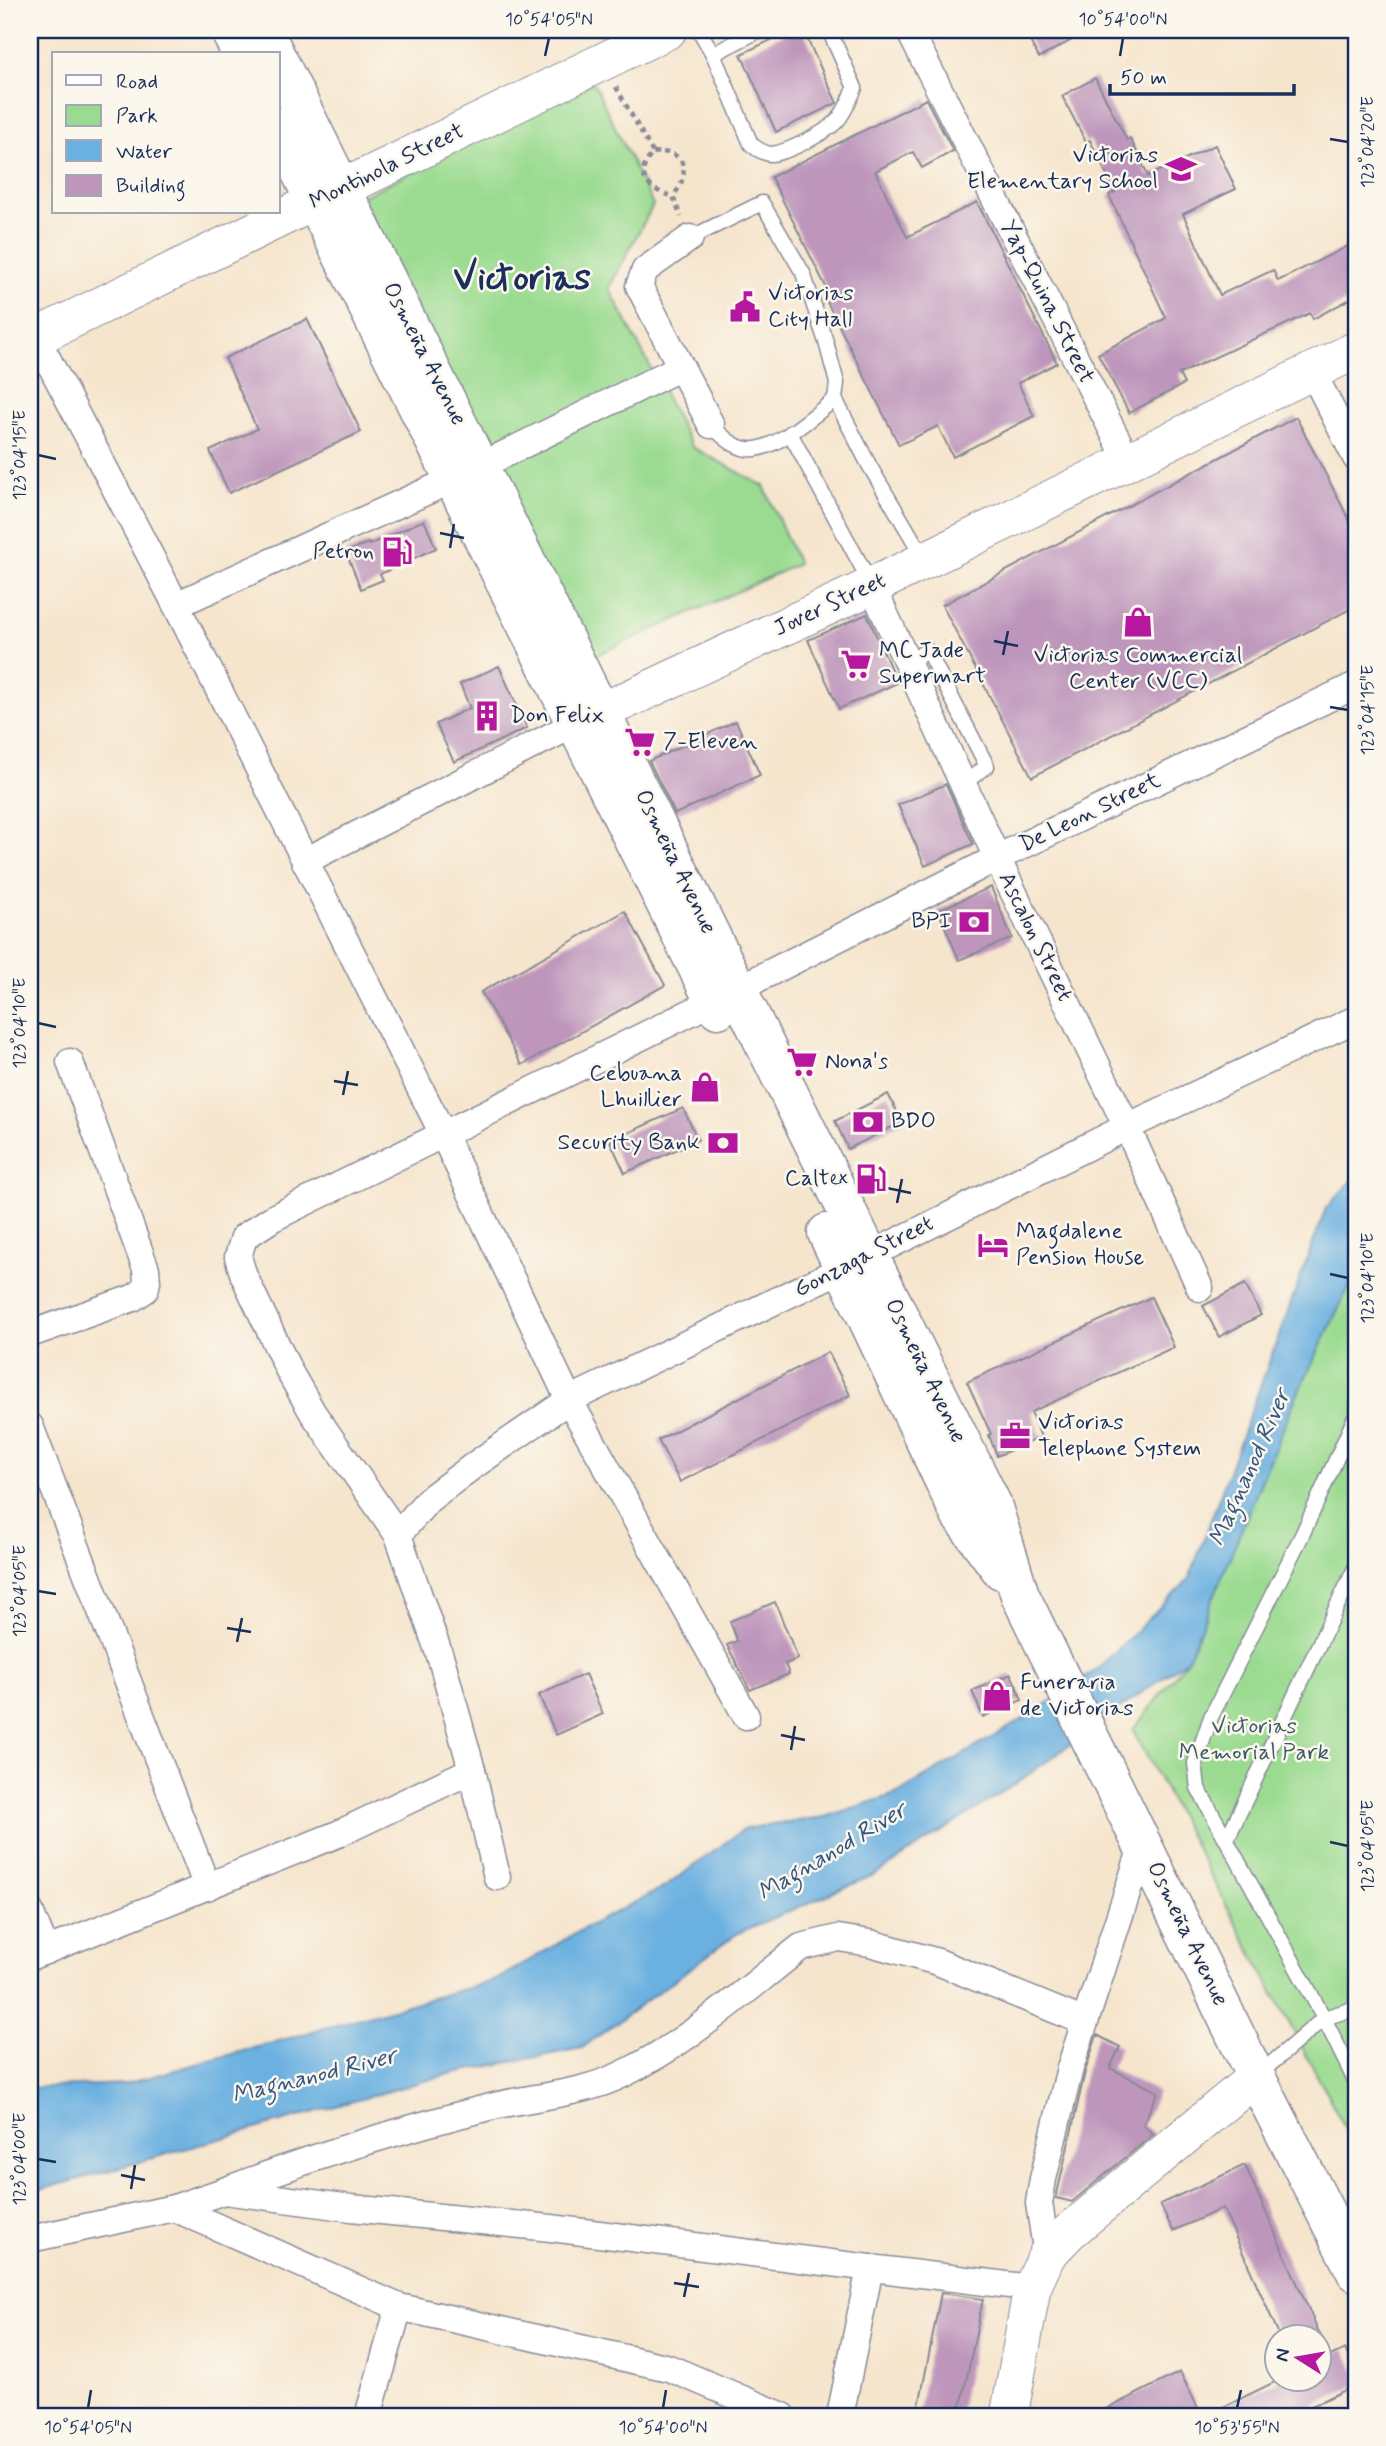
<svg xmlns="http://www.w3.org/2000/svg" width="1386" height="2446" font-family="Mynerve,sans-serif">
<rect width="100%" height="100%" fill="#fbf7ec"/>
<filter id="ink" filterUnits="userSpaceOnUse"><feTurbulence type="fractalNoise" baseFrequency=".0143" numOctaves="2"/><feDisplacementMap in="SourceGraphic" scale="14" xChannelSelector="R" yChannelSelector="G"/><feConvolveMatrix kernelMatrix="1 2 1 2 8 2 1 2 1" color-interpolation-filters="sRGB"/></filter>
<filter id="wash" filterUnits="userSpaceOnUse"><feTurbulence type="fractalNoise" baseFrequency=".00686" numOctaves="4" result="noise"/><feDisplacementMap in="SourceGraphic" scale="28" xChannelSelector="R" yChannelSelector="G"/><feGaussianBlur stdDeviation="1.57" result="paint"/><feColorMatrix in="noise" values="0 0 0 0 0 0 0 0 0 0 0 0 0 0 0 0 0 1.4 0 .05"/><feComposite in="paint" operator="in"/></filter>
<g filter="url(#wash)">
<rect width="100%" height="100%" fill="#f6e5cd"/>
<g fill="#9bdb91" stroke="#5b8578" stroke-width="2">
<path d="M593 82 653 205 609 288 692 447 764 486 798 564 588 659 361 197Z"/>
<path d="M1356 1272V2148L1133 1730 1188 1659 1296 1397Z"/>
</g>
<path fill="#6ab0e0" stroke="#42709f" stroke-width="2" d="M1356 1176V1272L1296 1397 1188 1659 1021 1780 876 1874 738 1933 582 2048 449 2074 30 2193V2088L125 2084 496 1980 583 1929 665 1887 744 1829 825 1817 896 1794 1035 1712 1099 1668 1189 1579 1326 1208Z"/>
<g id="blocks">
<g fill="#be96bc">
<path d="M793 30H803L837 103 776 132 741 54Z"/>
<path d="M1024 30H1090L1039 58Z"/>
<path d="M1095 78 1127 140 1130 138 1148 176 1215 145 1236 189 1183 214 1220 295 1273 270 1278 281 1356 242V296L1313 319 1310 313 1179 374 1184 384 1129 413 1098 354 1166 318 1109 195 1115 192 1090 140 1086 142 1062 96Z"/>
<path d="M926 99 953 151 922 168 913 152 875 171 907 237 977 202 1057 363 1018 383 1034 416 953 457 938 426 899 445 826 300 831 297 771 177Z"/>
<path d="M307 319 361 432 229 493 210 451 257 429 225 358Z"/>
<path d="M1296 417 1356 533V606L1032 777 942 605Z"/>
<path d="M424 520 436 548 380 574 383 580 361 589 346 552 368 543 369 545Z"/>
<path d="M867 614 897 683 839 709 808 640Z"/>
<path d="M499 666 527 728 454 762 436 724 470 708 460 684Z"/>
<path d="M736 721 760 775 675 814 649 761Z"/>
<path d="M946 784 973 844 925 866 898 805Z"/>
<path d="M991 887 1012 938 959 960 938 910Z"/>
<path d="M625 911 665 985 522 1065 481 992Z"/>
<path d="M888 1094 902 1122 848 1149 835 1121Z"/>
<path d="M683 1108 698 1140 625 1173 610 1141Z"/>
<path d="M1245 1284 1261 1315 1219 1337 1203 1306Z"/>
<path d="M1151 1297 1174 1347 1031 1412 1041 1437 997 1456 989 1435 991 1434 967 1382Z"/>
<path d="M828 1352 850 1395 680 1482 658 1440Z"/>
<path d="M775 1602 798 1659 785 1664 789 1674 750 1690 727 1645 737 1641 730 1621Z"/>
<path d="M585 1674 603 1714 556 1735 539 1695Z"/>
<path d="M1011 1674 1022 1700 983 1717 972 1691Z"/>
<path d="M1097 2035 1120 2047 1110 2068 1158 2092 1143 2125 1154 2134 1072 2202 1056 2198 1085 2072Z"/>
<path d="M1245 2165 1321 2337H1280L1223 2208 1173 2231 1160 2204Z"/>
<path d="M941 2293 983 2299 959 2416H917Z"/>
<path d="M1345 2349 1356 2373V2385L1320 2402 1291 2416H1205L1281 2379H1320V2361Z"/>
<path d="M1180 2372 1202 2416H1093Z"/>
</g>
</g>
</g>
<g filter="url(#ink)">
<use href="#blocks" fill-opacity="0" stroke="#888a96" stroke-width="2"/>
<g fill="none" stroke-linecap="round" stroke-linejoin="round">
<g stroke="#888a96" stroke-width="17">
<g id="lane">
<path d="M699 30 713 54 751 144C757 149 762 153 770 154 785 154 825 133 836 122 845 113 850 99 855 88L829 30"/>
<path d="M713 54 760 30"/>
<path d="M690 238 762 203 803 273 826 342 837 383 835 399 869 465 925 560"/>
<path d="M711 425C721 435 733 447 747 449 773 453 814 415 835 399"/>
<path d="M790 433 872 586"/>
<path d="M908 663 927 650 987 766 963 784"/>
<path d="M1356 1415 1303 1533 1211 1717 1195 1763 1198 1788 1324 2018 1356 2083"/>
<path d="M1227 1839 1356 1566"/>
<path d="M1258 2075 1324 2018 1356 2008"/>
</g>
</g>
<g stroke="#888a96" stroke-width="29">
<g id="street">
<path d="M909 30 1128 461"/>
<path d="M690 238 645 270 639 286 711 425"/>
<path d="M36 337 176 605 443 1134 569 1400 746 1716"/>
<path d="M1313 373 1356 458"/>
<path d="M872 586 997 858 1127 1127 1200 1288"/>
<path d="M176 605 454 479 681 367"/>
<path d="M305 861 575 724"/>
<path d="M30 1334 133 1298 145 1290 147 1282 146 1269 70 1062"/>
<path d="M30 1426 207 1887"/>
<path d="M398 1535 428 1500 473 1466 569 1400 844 1268 1127 1127 1356 1019"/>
<path d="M472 1770 497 1877"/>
<path d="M30 1911 46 1951"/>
<path d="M30 1957 338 1834 472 1770 442 1662 398 1535 313 1413 290 1373 244 1276 238 1257 244 1237 273 1218 714 1001 997 858 1356 685"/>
<path d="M224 2191C311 2157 402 2129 494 2106 536 2096 583 2094 623 2074 688 2043 744 1991 801 1947L838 1938 870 1943 938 1962 1085 2022"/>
<path d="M174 2208 224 2191 351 2208 551 2228 1032 2288"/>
<path d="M30 2239 174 2208 399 2307 669 2368 783 2416"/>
<path d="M1047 2255 1039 2203 1043 2179 1070 2068 1143 1844"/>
<path d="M372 2416 370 2409 399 2307"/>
<path d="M840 2416 870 2268"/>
</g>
</g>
<g stroke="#888a96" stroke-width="39">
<g id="secondary">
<path d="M30 340 668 30"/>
<path d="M575 724 893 576 1356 350"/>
<path d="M1009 2416 1032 2288 1047 2255 1069 2232 1256 2077"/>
</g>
</g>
<g stroke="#888a96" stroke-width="41">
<g id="primary">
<path d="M229 30 242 54"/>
<path d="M263 30 275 54"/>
<path d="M278 60 992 1504 1020 1595 1256 2077 1356 2272"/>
<path d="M278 127 718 1009"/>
<path d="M827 1233 960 1515 1001 1570"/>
</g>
</g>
<g stroke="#888a96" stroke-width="4.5" stroke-dasharray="5 5" stroke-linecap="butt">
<path d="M616 87 653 153C632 175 649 191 673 196L681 217"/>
<path d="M653 153C686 147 692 174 673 196"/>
</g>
<use href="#lane" stroke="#fff" stroke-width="14"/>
<use href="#street" stroke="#fff" stroke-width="26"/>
<use href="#secondary" stroke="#fff" stroke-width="37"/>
<use href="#primary" stroke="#fff" stroke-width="38"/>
</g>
</g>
<path fill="none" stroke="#1b2f5e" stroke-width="2.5" d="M545 56 549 38M1120 56 1123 38M1330 139 1348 142M38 455 56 459M440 533 464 538M450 548 454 524M994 641 1018 646M1003 655 1008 631M1330 707 1348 710M38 1023 56 1027M334 1081 358 1085M343 1095 348 1071M887 1188 911 1193M897 1203 902 1179M1330 1274 1348 1278M38 1591 56 1594M227 1628 251 1632M237 1642 242 1618M781 1735 805 1740M791 1750 795 1726M1330 1842 1348 1846M38 2159 56 2162M121 2175 145 2180M131 2189 135 2165M674 2283 699 2287M684 2297 689 2273M88 2408 91 2390M663 2408 666 2390M1237 2408 1241 2390"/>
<defs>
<g id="school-bare" transform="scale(2.415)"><path d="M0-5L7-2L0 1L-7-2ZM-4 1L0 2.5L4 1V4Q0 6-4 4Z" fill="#b5179e" stroke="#fbf7ec" stroke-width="2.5" paint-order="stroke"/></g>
<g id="civic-bare" transform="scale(2.415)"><path d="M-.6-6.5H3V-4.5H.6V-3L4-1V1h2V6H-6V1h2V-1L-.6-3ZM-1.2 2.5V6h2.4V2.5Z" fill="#b5179e" stroke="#fbf7ec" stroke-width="2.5" paint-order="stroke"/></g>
<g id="fuel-bare" transform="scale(2.415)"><path d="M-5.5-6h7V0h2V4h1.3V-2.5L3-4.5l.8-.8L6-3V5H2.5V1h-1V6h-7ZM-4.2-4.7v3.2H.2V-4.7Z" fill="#b5179e" stroke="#fbf7ec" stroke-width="2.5" paint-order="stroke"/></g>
<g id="shop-bare" transform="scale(2.415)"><path d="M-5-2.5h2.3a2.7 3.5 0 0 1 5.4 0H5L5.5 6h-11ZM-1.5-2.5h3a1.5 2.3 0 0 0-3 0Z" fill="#b5179e" stroke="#fbf7ec" stroke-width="2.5" paint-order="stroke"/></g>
<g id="supermarket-bare" transform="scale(2.415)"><path d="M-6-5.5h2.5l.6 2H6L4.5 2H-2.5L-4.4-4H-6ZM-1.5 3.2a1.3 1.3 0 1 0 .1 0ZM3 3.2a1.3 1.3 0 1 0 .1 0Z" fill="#b5179e" stroke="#fbf7ec" stroke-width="2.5" paint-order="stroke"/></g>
<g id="building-bare" transform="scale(2.415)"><path d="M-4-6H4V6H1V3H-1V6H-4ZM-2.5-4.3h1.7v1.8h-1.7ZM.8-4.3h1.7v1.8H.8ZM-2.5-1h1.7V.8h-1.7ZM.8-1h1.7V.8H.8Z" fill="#b5179e" stroke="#fbf7ec" stroke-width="2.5" paint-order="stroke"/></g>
<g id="bank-bare" transform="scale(2.415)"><path d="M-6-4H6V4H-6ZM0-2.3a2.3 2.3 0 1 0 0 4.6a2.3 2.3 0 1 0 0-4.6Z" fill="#b5179e" stroke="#fbf7ec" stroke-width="2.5" paint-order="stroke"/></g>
<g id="hotel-bare" transform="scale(2.415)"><path d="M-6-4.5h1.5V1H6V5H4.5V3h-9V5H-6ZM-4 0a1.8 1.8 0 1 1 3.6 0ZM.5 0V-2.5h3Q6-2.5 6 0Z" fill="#b5179e" stroke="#fbf7ec" stroke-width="2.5" paint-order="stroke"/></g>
<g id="office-bare" transform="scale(2.415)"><path d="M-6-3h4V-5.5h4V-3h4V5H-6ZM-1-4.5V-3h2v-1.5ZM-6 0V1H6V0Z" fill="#b5179e" stroke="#fbf7ec" stroke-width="2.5" paint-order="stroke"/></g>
</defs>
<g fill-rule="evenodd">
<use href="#school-bare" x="1181" y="169"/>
<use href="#civic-bare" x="745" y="307"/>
<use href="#fuel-bare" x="397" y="552"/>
<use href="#shop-bare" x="1138" y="622"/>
<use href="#supermarket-bare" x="856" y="664"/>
<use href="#building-bare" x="487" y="716"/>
<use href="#supermarket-bare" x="640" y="742"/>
<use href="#bank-bare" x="974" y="922"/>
<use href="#supermarket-bare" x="802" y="1062"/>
<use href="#shop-bare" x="705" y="1087"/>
<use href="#bank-bare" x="868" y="1122"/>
<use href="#bank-bare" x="723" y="1143"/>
<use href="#fuel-bare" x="871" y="1179"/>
<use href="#hotel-bare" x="993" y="1245"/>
<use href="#office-bare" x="1015" y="1436"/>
<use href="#shop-bare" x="997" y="1696"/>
</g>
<g text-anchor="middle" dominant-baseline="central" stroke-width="5" stroke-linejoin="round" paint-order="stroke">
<g font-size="23" fill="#1b2f5e" stroke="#fbf7ec" text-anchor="start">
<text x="1158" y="156" text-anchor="end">Victorias<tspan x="1158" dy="26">Elementary School</tspan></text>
<text x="768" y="294">Victorias<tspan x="768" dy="26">City Hall</tspan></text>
<text x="374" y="552" text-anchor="end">Petron</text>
<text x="879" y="651">MC Jade<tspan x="879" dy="26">Supermart</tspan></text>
<text x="1138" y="656" text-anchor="middle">Victorias Commercial<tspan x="1138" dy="26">Center (VCC)</tspan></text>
<text x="510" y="716">Don Felix</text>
<text x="663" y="742">7-Eleven</text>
<text x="951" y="922" text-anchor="end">BPI</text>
<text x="825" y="1062">Nona's</text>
<text x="682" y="1074" text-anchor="end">Cebuana<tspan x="682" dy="26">Lhuillier</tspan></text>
<text x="891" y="1122">BDO</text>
<text x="700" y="1143" text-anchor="end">Security Bank</text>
<text x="848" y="1179" text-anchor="end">Caltex</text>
<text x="1016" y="1232">Magdalene<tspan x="1016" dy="26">Pension House</tspan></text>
<text x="1038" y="1423">Victorias<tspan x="1038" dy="26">Telephone System</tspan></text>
<text x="1020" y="1683">Funeraria<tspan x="1020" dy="26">de Victorias</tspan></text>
</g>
<g font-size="23" fill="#1b2f5e" stroke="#fbf7ec">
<text transform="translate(387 167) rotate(-26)">Montinola Street</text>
<text transform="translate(1047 302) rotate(63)">Yap-Quina Street</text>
<text transform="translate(424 354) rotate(63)">Osmeña Avenue</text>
<text transform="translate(830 605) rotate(-25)">Jover Street</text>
<text transform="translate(1090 813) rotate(-26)">De Leon Street</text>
<text transform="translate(675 862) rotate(64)">Osmeña Avenue</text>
<text transform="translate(1035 937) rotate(64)">Ascalon Street</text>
<text transform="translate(864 1257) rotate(-27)">Gonzaga Street</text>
<text transform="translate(925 1371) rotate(64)">Osmeña Avenue</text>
<text transform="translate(1187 1934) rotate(64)">Osmeña Avenue</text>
</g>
<g font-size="23" fill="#3b5a6b" stroke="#fbf7ec">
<text x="1254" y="1727">Victorias<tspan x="1254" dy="26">Memorial Park</tspan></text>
</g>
<g font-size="24" font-style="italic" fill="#335685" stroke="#fbf7ec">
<text transform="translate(1250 1468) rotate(-66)">Magnanod River</text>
<text transform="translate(832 1852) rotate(-31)">Magnanod River</text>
<text transform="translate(314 2076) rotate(-14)">Magnanod River</text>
</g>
<g font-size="37" font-weight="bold" fill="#1b2f5e" stroke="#fbf7ec">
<text x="522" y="279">Victorias</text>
</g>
</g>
<rect width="1386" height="2446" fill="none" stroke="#fbf7ec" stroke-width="77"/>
<rect x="52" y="52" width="228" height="161" fill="#fbf7ec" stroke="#a1a7b3" stroke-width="2"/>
<rect x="66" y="75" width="35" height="10" fill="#ffffff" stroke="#a1a7b3" stroke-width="2"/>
<text x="116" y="88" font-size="21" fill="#1b2f5e">Road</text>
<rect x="66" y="105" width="35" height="21" fill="#9bdb91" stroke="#a1a7b3" stroke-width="2"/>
<text x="116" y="122" font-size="21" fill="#1b2f5e">Park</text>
<rect x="66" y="140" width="35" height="21" fill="#6ab0e0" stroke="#a1a7b3" stroke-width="2"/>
<text x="116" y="158" font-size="21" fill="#1b2f5e">Water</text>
<rect x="66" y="175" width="35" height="21" fill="#be96bc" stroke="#a1a7b3" stroke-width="2"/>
<text x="116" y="192" font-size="21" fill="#1b2f5e">Building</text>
<g transform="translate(1298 2358) rotate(281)"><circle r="33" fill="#fbf7ec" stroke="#a1a7b3" stroke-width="2"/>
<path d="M0-5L12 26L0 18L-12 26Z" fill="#b5179e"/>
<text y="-10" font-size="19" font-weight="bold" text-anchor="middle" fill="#1b2f5e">N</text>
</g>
<path d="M1110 84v10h184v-10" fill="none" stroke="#1b2f5e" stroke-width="3.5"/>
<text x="1120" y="84" font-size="21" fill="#1b2f5e" stroke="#fbf7ec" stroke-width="5" paint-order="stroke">50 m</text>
<rect x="38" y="38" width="1310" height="2370" fill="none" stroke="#1b2f5e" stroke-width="2.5"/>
<g font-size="18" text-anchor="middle" fill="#1b2f5e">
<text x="549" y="25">10°54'05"N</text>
<text x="1123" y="25">10°54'00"N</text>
<text transform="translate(1367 142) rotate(-90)" y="6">123°04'20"E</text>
<text transform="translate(19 455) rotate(-90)" y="6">123°04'15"E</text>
<text transform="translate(1367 710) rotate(-90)" y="6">123°04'15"E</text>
<text transform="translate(19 1023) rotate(-90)" y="6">123°04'10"E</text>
<text transform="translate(1367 1278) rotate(-90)" y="6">123°04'10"E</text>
<text transform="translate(19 1591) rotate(-90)" y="6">123°04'05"E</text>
<text transform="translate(1367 1846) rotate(-90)" y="6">123°04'05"E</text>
<text transform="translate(19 2159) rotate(-90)" y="6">123°04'00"E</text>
<text x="88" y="2433">10°54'05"N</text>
<text x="663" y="2433">10°54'00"N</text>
<text x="1237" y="2433">10°53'55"N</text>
</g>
</svg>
